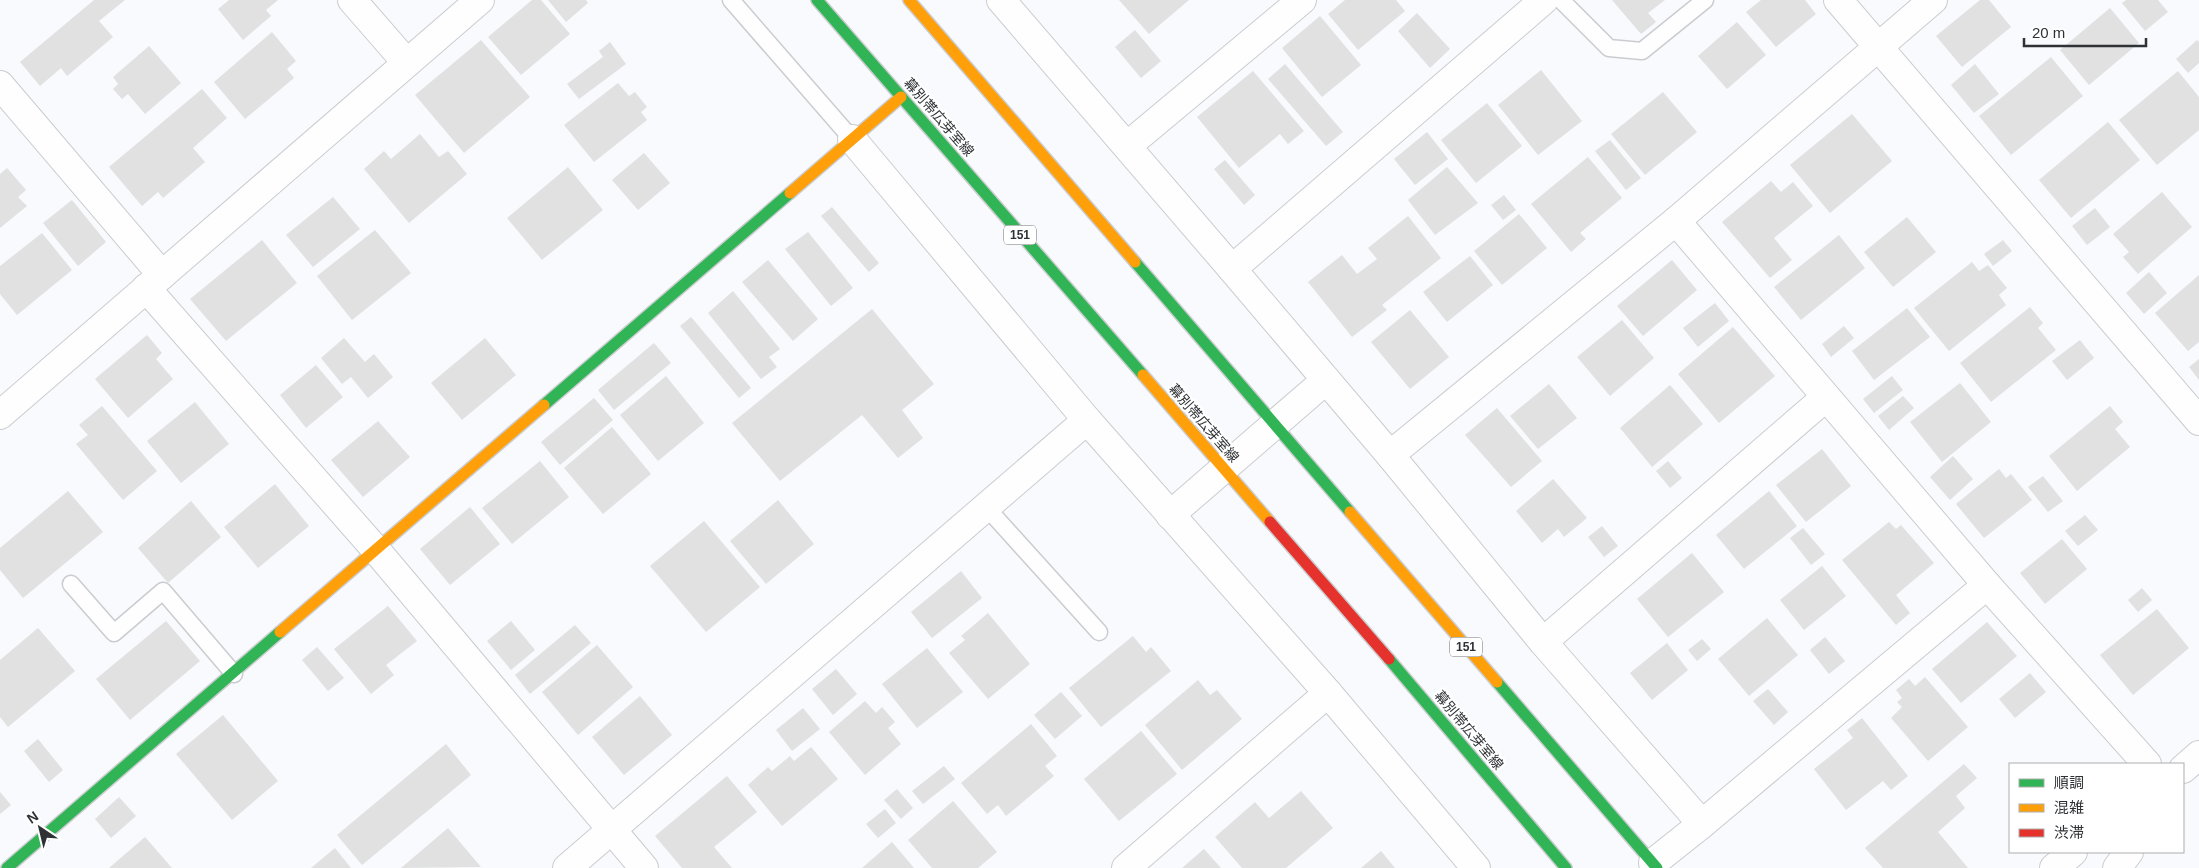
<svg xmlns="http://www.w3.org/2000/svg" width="2199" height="868" font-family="Helvetica,'Noto Sans JP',sans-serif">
<rect width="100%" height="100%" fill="#f8fafd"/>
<g fill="#e1e1e2">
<path d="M94 0H125L99 21 113 37 67 76 61 68 40 86 20 62Z"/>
<path d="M229 0H278L266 10 271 16 243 40 218 9Z"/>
<path d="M532 0H541L570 34 521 75 488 37Z"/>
<path d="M548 0H586L588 3 566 22Z"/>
<path d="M1119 0H1189L1149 34Z"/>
<path d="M1345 0H1396L1405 11 1358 50 1328 14Z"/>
<path d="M1612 0H1665L1648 13 1656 22 1641 34Z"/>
<path d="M1761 0H1805L1816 14 1776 47 1746 12Z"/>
<path d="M1980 0H1989L2011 27 1962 67 1936 36Z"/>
<path d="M2126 0H2158L2168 12 2145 31 2122 3Z"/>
<path d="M2110 8 2139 43 2089 85 2060 50Z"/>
<path d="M1417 13 1450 49 1430 68 1398 31Z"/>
<path d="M1320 16 1361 65 1322 97 1282 48Z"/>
<path d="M1737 22 1766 55 1727 89 1698 56Z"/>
<path d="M1135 30 1161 61 1141 78 1115 47Z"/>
<path d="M272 32 296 61 287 69 294 78 245 119 214 82Z"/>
<path d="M481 40 530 97 464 153 415 95Z"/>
<path d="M2197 40 2199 42V63L2188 73 2176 59Z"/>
<path d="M610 42 626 64 579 99 567 84 603 57 599 51Z"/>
<path d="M149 46 181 83 145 114 128 94 122 99 113 89 118 84 113 77Z"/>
<path d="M2051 57 2083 96 2011 155 1979 116Z"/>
<path d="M1285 64 1343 132 1326 146 1268 79Z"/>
<path d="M1975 64 1999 94 1974 113 1951 85Z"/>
<path d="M1541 70 1582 121 1538 155 1498 105Z"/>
<path d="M1253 71 1304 131 1288 144 1280 134 1239 168 1197 117Z"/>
<path d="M2178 71 2199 97V130L2157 165 2119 120Z"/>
<path d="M618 83 629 96 635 92 647 107 641 112 647 120 594 162 564 125Z"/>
<path d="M202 89 227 118 193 148 205 162 163 198 158 192 142 206 109 167Z"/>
<path d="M1663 92 1697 132 1645 175 1611 134Z"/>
<path d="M1487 103 1522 146 1476 183 1441 140Z"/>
<path d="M1852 114 1892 161 1830 213 1790 165Z"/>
<path d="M2108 122 2140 160 2071 218 2039 180Z"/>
<path d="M1427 132 1448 159 1415 185 1394 159Z"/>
<path d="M420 134 439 157 448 151 467 174 409 223 364 169 384 151 391 159Z"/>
<path d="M1610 140 1641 178 1626 190 1595 151Z"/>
<path d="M644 153 670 183 638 210 612 180Z"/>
<path d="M1588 157 1622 198 1580 233 1586 239 1571 252 1531 204Z"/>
<path d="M1225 160 1255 195 1244 205 1214 169Z"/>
<path d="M568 167 603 210 542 260 507 218Z"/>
<path d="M1447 167 1478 203 1435 235 1408 200Z"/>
<path d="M7 168 26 190 18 197 27 206 0 228V174Z"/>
<path d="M1771 181 1781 192 1793 182 1813 206 1774 238 1792 260 1770 278 1722 222Z"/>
<path d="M2162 192 2192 227 2138 274 2123 257 2129 252 2113 234Z"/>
<path d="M1504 195 1516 210 1503 220 1491 205Z"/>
<path d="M333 197 360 229 313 267 286 235Z"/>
<path d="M72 200 106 242 78 266 43 223Z"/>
<path d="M832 207 879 263 869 272 821 216Z"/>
<path d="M2095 208 2110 227 2087 245 2072 226Z"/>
<path d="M1519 214 1547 248 1502 285 1474 251Z"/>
<path d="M1408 216 1441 258 1382 305 1387 310 1352 337 1308 282 1342 255 1357 274 1377 259 1368 248Z"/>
<path d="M1907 217 1936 252 1893 287 1864 252Z"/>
<path d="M375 230 411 273 352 320 317 276Z"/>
<path d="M808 232 853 288 831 306 785 249Z"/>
<path d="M42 233 72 270 17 315 0 294V266Z"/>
<path d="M1839 235 1865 268 1801 320 1774 287Z"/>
<path d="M262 240 297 283 226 341 190 299Z"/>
<path d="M2003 240 2012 251 1993 266 1984 254Z"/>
<path d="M1470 256 1493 285 1447 322 1423 292Z"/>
<path d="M768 260 818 319 793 341 742 282Z"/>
<path d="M1672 260 1697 290 1643 336 1617 306Z"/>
<path d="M1972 262 1979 271 1988 265 2007 288 1999 295 2006 305 1949 351 1914 308Z"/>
<path d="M2149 272 2167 293 2144 314 2126 293Z"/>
<path d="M2199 275V342L2188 351 2155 313Z"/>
<path d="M733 291 780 349 769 357 777 367 761 379 708 313Z"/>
<path d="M1715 303 1729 321 1698 347 1683 328Z"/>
<path d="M2030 307 2043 323 2038 328 2056 350 1991 402 1960 363Z"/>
<path d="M1907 308 1930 337 1874 380 1852 351Z"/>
<path d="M872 309 934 384 902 410 923 438 898 458 862 415 780 481 732 423Z"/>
<path d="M1410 310 1449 357 1410 389 1371 342Z"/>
<path d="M691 317 751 388 739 398 680 326Z"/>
<path d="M1622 320 1654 358 1610 396 1577 357Z"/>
<path d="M1844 326 1854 338 1831 357 1822 344Z"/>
<path d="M1733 327 1775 376 1719 423 1678 374Z"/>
<path d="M147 335 162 353 156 359 173 379 128 418 95 379Z"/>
<path d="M344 338 365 362 374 354 393 377 368 398 351 377 342 384 321 358Z"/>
<path d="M485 338 516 375 462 420 431 383Z"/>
<path d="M2080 340 2094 358 2067 380 2052 361Z"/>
<path d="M654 343 671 363 614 410 598 390Z"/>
<path d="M2199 359V380L2189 367Z"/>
<path d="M316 365 343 397 306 428 280 395Z"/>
<path d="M666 376 704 423 658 461 620 415Z"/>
<path d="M1892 376 1903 390 1874 413 1863 399Z"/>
<path d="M1960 383 1991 422 1942 462 1910 422Z"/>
<path d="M1549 384 1577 418 1538 449 1510 416Z"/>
<path d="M1670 385 1703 424 1652 467 1620 428Z"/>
<path d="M1903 396 1914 408 1889 430 1878 416Z"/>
<path d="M594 398 613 420 560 465 541 442Z"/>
<path d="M195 402 229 444 181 483 147 441Z"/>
<path d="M102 406 157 471 123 500 76 444 88 435 79 425Z"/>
<path d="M2110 406 2123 422 2115 429 2130 447 2077 491 2049 456Z"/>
<path d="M1497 408 1542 461 1511 487 1465 435Z"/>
<path d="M378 421 410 457 363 497 331 460Z"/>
<path d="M612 427 651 474 603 514 564 468Z"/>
<path d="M1822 449 1851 486 1806 522 1776 485Z"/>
<path d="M1953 456 1973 479 1950 500 1930 477Z"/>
<path d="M540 461 569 497 512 544 482 508Z"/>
<path d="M1668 461 1682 478 1670 488 1656 471Z"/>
<path d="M1999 469 2006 478 2011 474 2032 500 1984 538 1956 504Z"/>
<path d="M2043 476 2063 501 2048 512 2028 487Z"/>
<path d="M1553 479 1587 518 1564 537 1558 529 1542 543 1516 511Z"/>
<path d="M275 484 309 526 258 568 224 527Z"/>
<path d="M68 491 103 532 23 598 0 570V548Z"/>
<path d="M1769 491 1797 526 1744 569 1716 535Z"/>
<path d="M778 500 814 544 766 584 730 541Z"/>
<path d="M191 501 221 537 168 583 138 548Z"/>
<path d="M470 507 500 544 450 585 420 549Z"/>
<path d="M2085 515 2098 530 2078 546 2065 531Z"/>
<path d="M704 521 760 587 706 632 650 566Z"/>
<path d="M1889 522 1896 529 1901 525 1934 563 1896 595 1910 613 1896 625 1842 560Z"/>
<path d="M1602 526 1618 546 1604 557 1588 537Z"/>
<path d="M1803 528 1825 554 1811 565 1790 538Z"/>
<path d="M2062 539 2087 569 2045 604 2020 573Z"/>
<path d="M1692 553 1724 592 1668 637 1637 599Z"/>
<path d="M1822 566 1846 596 1804 630 1780 600Z"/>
<path d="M961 571 982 598 932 638 911 612Z"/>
<path d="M2142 588 2152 600 2138 612 2128 600Z"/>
<path d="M388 606 417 641 386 665 394 675 371 694 334 649Z"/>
<path d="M2157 609 2189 648 2133 695 2100 655Z"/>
<path d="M988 613 1030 664 988 699 949 653 965 640 961 636Z"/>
<path d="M1767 618 1798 655 1749 696 1718 659Z"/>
<path d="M166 621 200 661 130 720 96 679Z"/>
<path d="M511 621 535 650 511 670 487 641Z"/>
<path d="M1987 622 2017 656 1961 703 1932 669Z"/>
<path d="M575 625 591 643 530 694 515 675Z"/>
<path d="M38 628 75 671 8 727 0 717V660Z"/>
<path d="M1133 636 1146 652 1151 647 1171 671 1101 727 1069 688Z"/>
<path d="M1825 637 1845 661 1829 674 1810 650Z"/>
<path d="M1702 639 1711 649 1697 661 1688 650Z"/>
<path d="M1667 643 1688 670 1652 700 1630 673Z"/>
<path d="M597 645 633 687 578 735 542 692Z"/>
<path d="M317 647 344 678 328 691 302 660Z"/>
<path d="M927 648 963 692 917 728 882 684Z"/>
<path d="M836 669 857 694 833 715 812 689Z"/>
<path d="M2030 673 2046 692 2015 718 1999 699Z"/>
<path d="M1925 677 1968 727 1928 761 1891 718 1902 707 1897 702 1902 698 1896 690 1909 679 1915 686Z"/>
<path d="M1198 680 1210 695 1217 690 1242 719 1182 770 1145 725Z"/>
<path d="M1768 689 1788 712 1774 725 1753 701Z"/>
<path d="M1061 692 1082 716 1055 739 1034 715Z"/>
<path d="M640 696 672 735 624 775 592 737Z"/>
<path d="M865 701 876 713 882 707 895 722 888 728 901 744 865 775 829 732Z"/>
<path d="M803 708 820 729 792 751 776 730Z"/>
<path d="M223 715 278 781 232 820 176 754Z"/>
<path d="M1862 718 1908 776 1891 790 1883 781 1846 810 1814 769 1853 738 1847 730Z"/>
<path d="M1031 724 1057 756 1045 766 1054 776 1006 816 998 805 987 814 961 783Z"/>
<path d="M1141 731 1177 774 1119 821 1084 779Z"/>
<path d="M38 739 63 770 49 782 24 751Z"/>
<path d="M446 744 471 775 362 865 337 835Z"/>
<path d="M811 747 838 779 782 826 748 785 768 767 772 771 790 756 794 761Z"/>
<path d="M1964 764 1977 778 1956 796 1965 808 1938 832 1968 868H1883L1865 848Z"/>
<path d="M944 766 955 779 923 804 912 791Z"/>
<path d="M727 776 757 812 714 847 732 868H682L655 836Z"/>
<path d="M897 789 913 808 901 819 884 800Z"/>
<path d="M1301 791 1333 828 1286 868H1242L1215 837 1255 802 1269 818Z"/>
<path d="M0 792 11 805 0 814Z"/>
<path d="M119 797 136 816 111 838 95 819Z"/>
<path d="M953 801 997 852 978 868H932L908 840Z"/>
<path d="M885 809 896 823 878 838 866 824Z"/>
<path d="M448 828 481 867 401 868Z"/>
<path d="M145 837 172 868H109Z"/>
<path d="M892 842 914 868H862Z"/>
<path d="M335 848 351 868H311Z"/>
<path d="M1204 849 1221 868H1182Z"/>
<path d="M1381 851 1395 868H1361Z"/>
</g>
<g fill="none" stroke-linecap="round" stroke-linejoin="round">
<g stroke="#cacccf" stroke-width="19">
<g id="lane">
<path d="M731 0 852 139"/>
<path d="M1561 0 1609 48 1642 51 1705 0"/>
<path d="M986 507 1099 632"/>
<path d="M71 584 114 633 163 591 234 674"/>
</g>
</g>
<g stroke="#cacccf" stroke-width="30">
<g id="street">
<path d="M352 0 406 62"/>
<path d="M1001 0 1232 269 1544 0"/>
<path d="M1838 0 2199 421"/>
<path d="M0 85 162 275"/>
<path d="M852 139 1087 420 1328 693 1476 868"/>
<path d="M1127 146 1302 0"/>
<path d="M1676 221 1987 585 2147 764"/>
<path d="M1232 269 1390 455 1543 642 1702 824 1987 585"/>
<path d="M146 288 377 551 644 868"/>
<path d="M0 415 480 0"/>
<path d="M1390 455 1676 221 1933 0"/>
<path d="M1170 515 1326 380"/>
<path d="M1543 642 1826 397"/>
<path d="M2183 769 2199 755"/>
<path d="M1653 863 1702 824"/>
<path d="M567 868 1087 420"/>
<path d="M1126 868 1328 693"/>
<path d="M2054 868 2073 852"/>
<path d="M2117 868 2129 852"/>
</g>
</g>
<g stroke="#cacccf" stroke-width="14">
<g id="fast">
<path d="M817 0 1143 375"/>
<path d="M1135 262 1350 512"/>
<path d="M544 405 790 193"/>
<path d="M1389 659 1566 868"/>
<path d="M1497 682 1657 868"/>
<path d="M7 868 280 632"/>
</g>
</g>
<g stroke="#cacccf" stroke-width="14">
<g id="slow">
<path d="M909 0 1135 262"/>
<path d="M790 193 901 97"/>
<path d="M1143 375 1270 522"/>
<path d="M1350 512 1497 682"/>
<path d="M280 632 544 405"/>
</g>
</g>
<g stroke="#cacccf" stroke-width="14">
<path id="jam" d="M1270 522 1389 659"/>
</g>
<use href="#lane" stroke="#fefeff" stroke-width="16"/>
<use href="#street" stroke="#fefeff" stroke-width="28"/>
<use href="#fast" stroke="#30b455" stroke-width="11"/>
<use href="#slow" stroke="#ff9f0a" stroke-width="11"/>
<use href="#jam" stroke="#e5322d" stroke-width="11"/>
</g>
<g text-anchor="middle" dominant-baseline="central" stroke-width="4.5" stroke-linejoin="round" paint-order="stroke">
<g fill="#fff" stroke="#6d7072" stroke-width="1">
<rect x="1004" y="225.5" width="32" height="19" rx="4"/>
<rect x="1450" y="637.5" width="32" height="19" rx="4"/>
</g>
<g font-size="12" font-weight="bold" fill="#2f3235">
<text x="1020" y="235">151</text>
<text x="1466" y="647">151</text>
</g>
<g font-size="14" fill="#2f3235" stroke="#fff">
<text transform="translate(939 117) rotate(49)">幕別帯広芽室線</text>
<text transform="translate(1204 423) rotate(49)">幕別帯広芽室線</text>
<text transform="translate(1469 730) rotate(50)">幕別帯広芽室線</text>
</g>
</g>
<rect x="2009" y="763" width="175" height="90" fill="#ffffff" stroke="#acadae"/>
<rect x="2019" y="779" width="25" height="8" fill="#30b455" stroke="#acadae"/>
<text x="2054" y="788" font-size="15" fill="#2f3235">順調</text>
<rect x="2019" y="804" width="25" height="8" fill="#ff9f0a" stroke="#acadae"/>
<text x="2054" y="813" font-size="15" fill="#2f3235">混雑</text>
<rect x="2019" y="829" width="25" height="8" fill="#e5322d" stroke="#acadae"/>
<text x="2054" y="838" font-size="15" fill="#2f3235">渋滞</text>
<g transform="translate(40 828) rotate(325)" stroke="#ffffff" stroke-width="4" paint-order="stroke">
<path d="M0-4L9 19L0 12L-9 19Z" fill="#2f3235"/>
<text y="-8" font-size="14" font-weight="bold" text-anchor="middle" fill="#2f3235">N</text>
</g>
<path d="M2024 38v8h122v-8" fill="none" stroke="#2f3235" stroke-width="2.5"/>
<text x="2032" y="38" font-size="15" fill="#2f3235" stroke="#ffffff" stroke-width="4" paint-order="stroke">20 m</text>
</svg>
